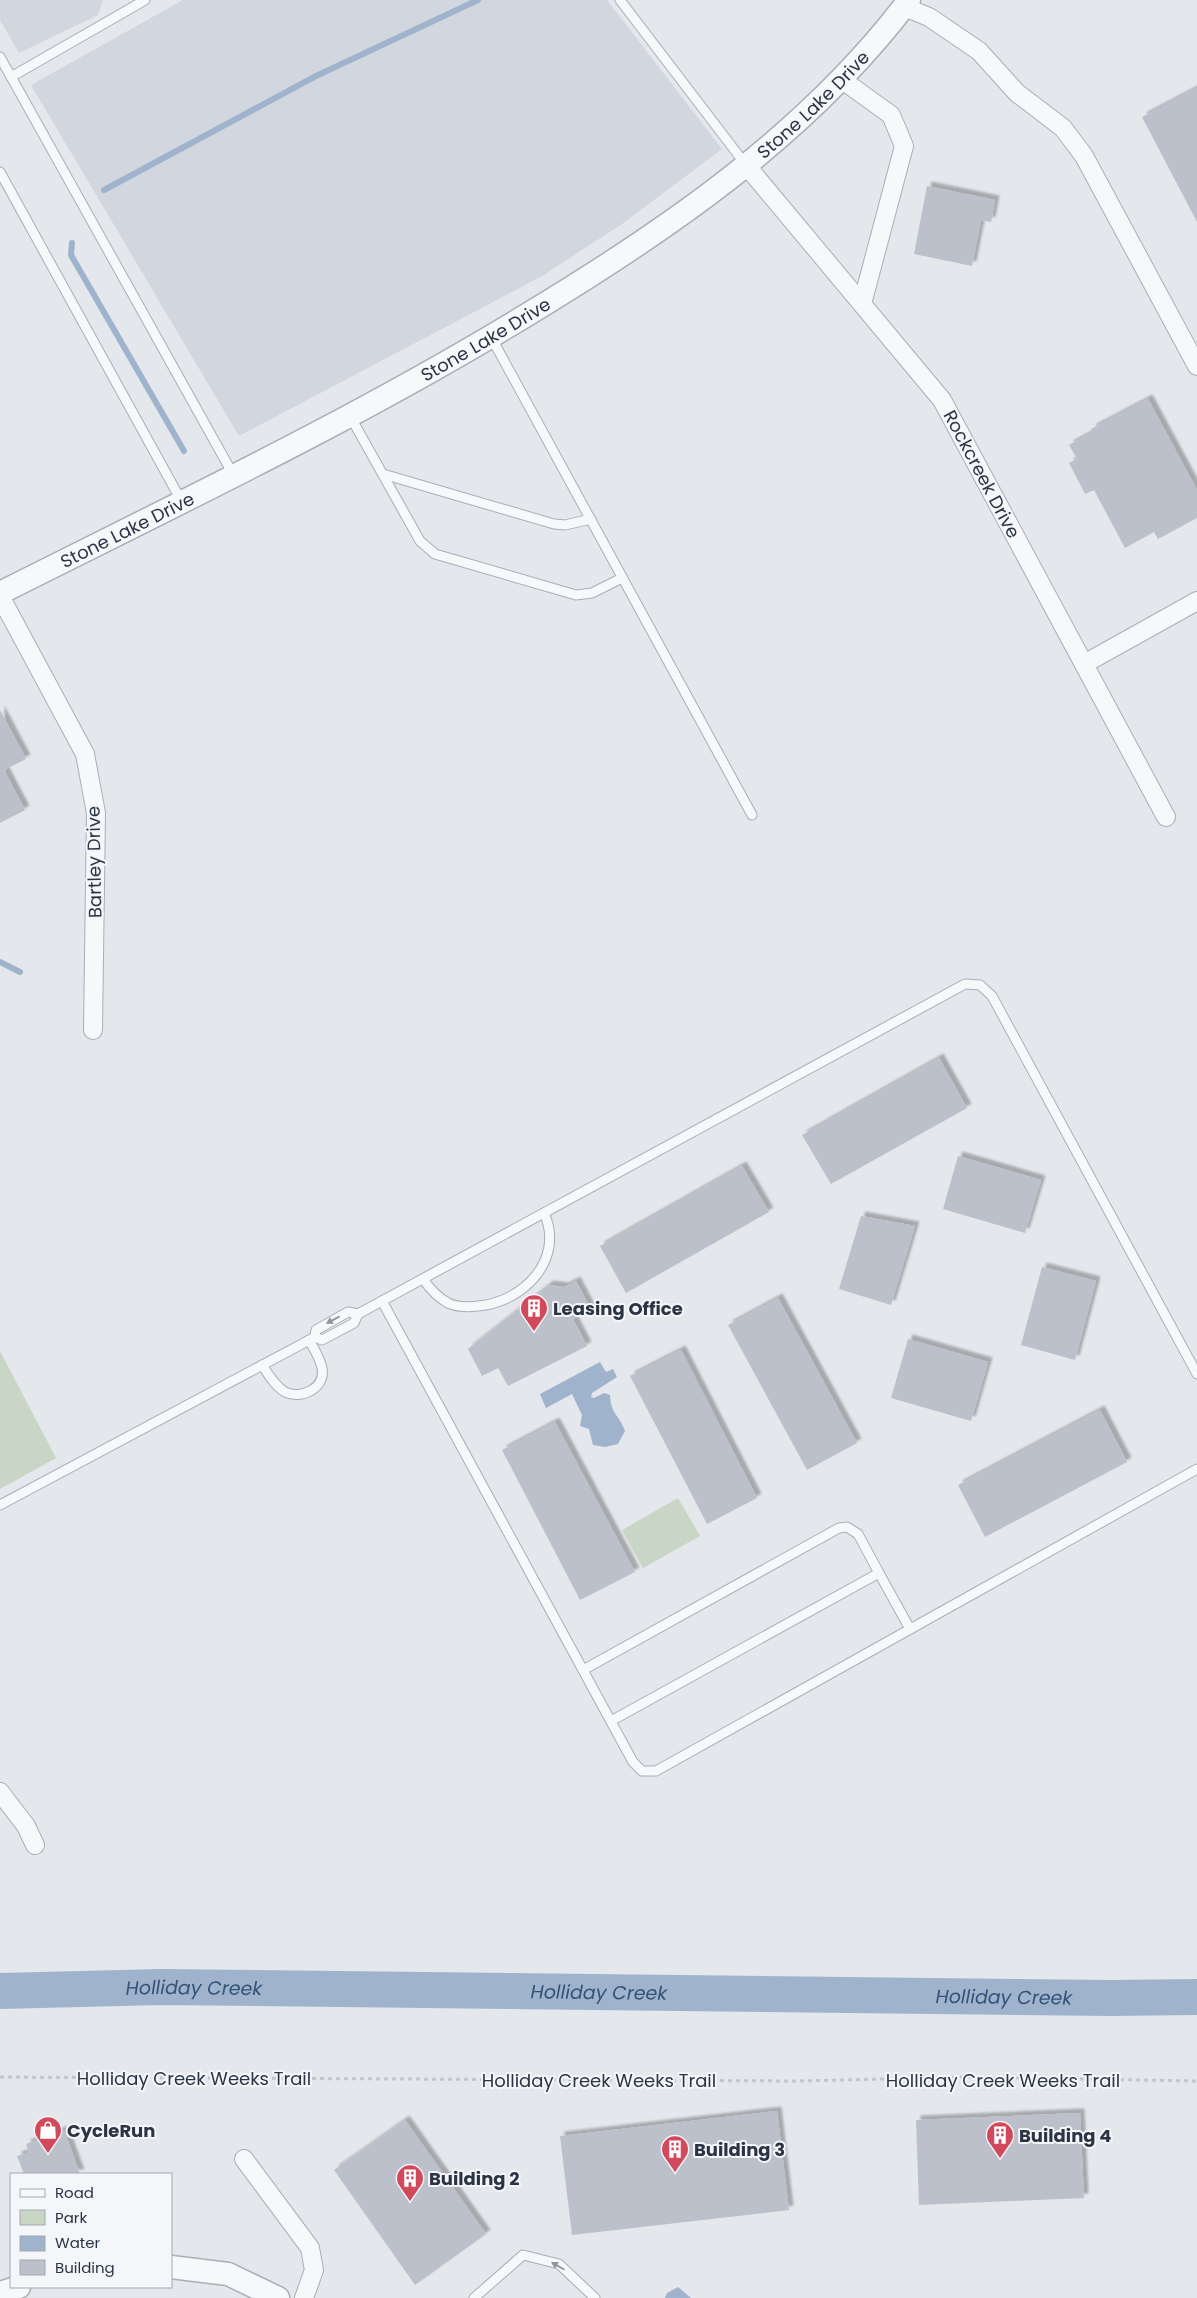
<svg xmlns="http://www.w3.org/2000/svg" width="1197" height="2298" font-family="Poppins,sans-serif">
<defs>
<filter id="shadow"><feDropShadow dx="4.5" dy="-4.5" stdDeviation="1" flood-color="#0004"/></filter>
</defs>
<rect width="100%" height="100%" fill="#e4e7ec"/>
<g fill="#d2d6de">
<path d="M0 0H103L98 15 19 53 0 20Z"/>
<path d="M183 0H607L722 149 622 224 542 276 239 436 31 85Z"/>
</g>
<g fill="#c9d6c5">
<path d="M0 1351 56 1458 0 1489Z"/>
<path d="M678 1498 700 1536 643 1568 622 1530Z"/>
</g>
<g fill="#9fb4cc">
<path d="M600 1362 606 1372 613 1369 617 1377 592 1393 591 1397 594 1398 604 1393 610 1395C611 1415 619 1414 625 1431L618 1444 605 1447 593 1445 589 1429 580 1426 582 1415 572 1394 546 1408 540 1394Z"/>
<path d="M678 2287 691 2298H665L667 2293Z"/>
</g>
<g fill="none" stroke-linecap="round" stroke-linejoin="round">
<g stroke="#9fb4cc" stroke-width="6">
<path d="M104 190 316 76 478 0"/>
<path d="M72 243 71 255 184 451"/>
<path d="M0 962 20 972"/>
</g>
<path stroke="#9fb4cc" stroke-width="36" id="s1" d="M0 1991 161 1987 1111 1998 1197 1997"/>
</g>
<g fill="#bbc0ca" filter="url(#shadow)">
<path d="M1197 88V222L1142 117Z"/>
<path d="M927 186 995 200 991 222 981 220 972 266 914 254Z"/>
<path d="M1148 399 1197 490V518L1158 539 1154 532 1125 548 1094 490 1085 494 1069 463 1077 459 1069 445 1093 432 1091 429Z"/>
<path d="M0 710 26 759 4 770 25 810 0 823Z"/>
<path d="M939 1058 967 1108 831 1184 802 1135Z"/>
<path d="M958 1156 1041 1180 1025 1233 943 1209Z"/>
<path d="M742 1166 769 1212 626 1293 600 1246Z"/>
<path d="M861 1216 915 1226 891 1305 839 1289Z"/>
<path d="M1042 1267 1096 1281 1075 1360 1021 1345Z"/>
<path d="M576 1281 591 1310 573 1319 587 1346 508 1386 498 1368 482 1376 468 1349 549 1285 564 1287Z"/>
<path d="M778 1298 857 1443 807 1470 728 1325Z"/>
<path d="M908 1339 988 1362 971 1421 891 1398Z"/>
<path d="M681 1350 757 1498 707 1524 630 1376Z"/>
<path d="M1100 1410 1127 1462 985 1537 958 1485Z"/>
<path d="M555 1422 635 1572 580 1600 502 1450Z"/>
<path d="M777 2111 789 2210 572 2235 560 2136Z"/>
<path d="M1080 2113 1084 2198 919 2205 916 2120Z"/>
<path d="M405 2120 486 2234 415 2285 334 2170Z"/>
<path d="M64 2130 80 2174H24L17 2156 29 2152 26 2144Z"/>
</g>
<g fill="none" stroke-linecap="round" stroke-linejoin="round">
<g stroke="#a9aeb7" stroke-width="11">
<g id="service">
<path d="M620 0 746 165"/>
<path d="M0 57 234 476"/>
<path d="M11 77 145 0"/>
<path d="M0 172 182 502"/>
<path d="M491 337 752 815"/>
<path d="M350 416 420 541 435 554 576 595 592 593 622 578"/>
<path d="M383 474 554 524 565 525 591 519"/>
<path d="M423 1279C430 1289 437 1297 448 1303 456 1307 469 1307 478 1306 524 1302 565 1259 544 1213"/>
<path d="M382 1301 633 1762 642 1771H656L1197 1469"/>
<path d="M315 1337 316 1330 348 1312 358 1314 965 984 980 985 992 996 1197 1374"/>
<path d="M315 1337 322 1340 354 1323 358 1314"/>
<path d="M262 1365C268 1374 275 1386 285 1392 301 1400 326 1388 322 1368 320 1358 314 1349 309 1340"/>
<path d="M0 1505 315 1337"/>
<path d="M583 1670 839 1528 847 1527 858 1534 879 1573"/>
<path d="M611 1721 879 1573 910 1629"/>
<path d="M474 2298 523 2255 559 2264 595 2298"/>
</g>
</g>
<g stroke="#a9aeb7" stroke-width="20">
<g id="minor">
<path d="M904 7 929 17 979 51 1017 93 1063 128 1084 156 1197 366"/>
<path d="M841 79 891 115 904 146 862 304"/>
<path d="M746 165 942 400 1166 817"/>
<path d="M0 596 85 754 96 813 93 1030"/>
<path d="M1084 664 1197 601"/>
<path d="M0 1792 26 1826 35 1845"/>
<path d="M244 2159 310 2248 314 2270 304 2298"/>
</g>
</g>
<g stroke="#a9aeb7" stroke-width="25">
<g id="tertiary">
<path id="s2" d="M0 593C177 504 356 419 525 316 666 231 808 134 909 0"/>
<path d="M171 2267 228 2274 278 2298"/>
<path d="M0 2293 19 2287"/>
</g>
</g>
<path stroke="#c2c5cb" stroke-width="3" stroke-dasharray="4 4" stroke-linecap="butt" d="M0 2077 798 2081 968 2077 1197 2081"/>
<use href="#service" stroke="#f7f8fa" stroke-width="9"/>
<use href="#minor" stroke="#f7f8fa" stroke-width="18"/>
<use href="#tertiary" stroke="#f7f8fa" stroke-width="22"/>
</g>
<defs><path id="oneway-solid" d="M-6-.8H1V-3.2L6.5 0L1 3.2V.8H-6Z" transform="scale(1.25)"/></defs>
<g fill="#9196a0">
<use href="#oneway-solid" transform="translate(333 1320) rotate(152)"/>
<use href="#oneway-solid" transform="translate(558 2266) rotate(-150)"/>
</g>
<defs>
<g id="building-pin" transform="scale(1.4375)"><path d="M0 17L-7.5 6A9.5 9.5 0 1 1 7.5 6Z" fill="#d1495b" stroke="#f4f6f9"/><path d="M-4-6H4V6H1V3H-1V6H-4ZM-2.5-4.3h1.7v1.8h-1.7ZM.8-4.3h1.7v1.8H.8ZM-2.5-1h1.7V.8h-1.7ZM.8-1h1.7V.8H.8Z" fill="#fff"/></g>
<g id="shop-pin" transform="scale(1.4375)"><path d="M0 17L-7.5 6A9.5 9.5 0 1 1 7.5 6Z" fill="#d1495b" stroke="#f4f6f9"/><path d="M-5-2.5h2.3a2.7 3.5 0 0 1 5.4 0H5L5.5 6h-11ZM-1.5-2.5h3a1.5 2.3 0 0 0-3 0Z" fill="#fff"/></g>
</defs>
<g fill-rule="evenodd">
<use href="#building-pin" x="534" y="1308"/>
<use href="#shop-pin" x="48" y="2130"/>
<use href="#building-pin" x="1000" y="2135"/>
<use href="#building-pin" x="675" y="2149"/>
<use href="#building-pin" x="410" y="2178"/>
</g>
<g text-anchor="middle" dominant-baseline="central" stroke-width="4" stroke-linejoin="round" paint-order="stroke">
<g font-size="18" fill="#2b3445" stroke="#f4f6f9">
<text stroke="none"><textPath href="#s2" startOffset="952">Stone Lake Drive</textPath></text>
<text stroke="none"><textPath href="#s2" startOffset="548">Stone Lake Drive</textPath></text>
<text transform="translate(982 474) rotate(62)">Rockcreek Drive</text>
<text stroke="none"><textPath href="#s2" startOffset="142">Stone Lake Drive</textPath></text>
<text transform="translate(94 862) rotate(-91)">Bartley Drive</text>
<text x="194" y="2078">Holliday Creek Weeks Trail</text>
<text x="599" y="2080">Holliday Creek Weeks Trail</text>
<text x="1003" y="2080">Holliday Creek Weeks Trail</text>
</g>
<g font-size="18" font-weight="bold" fill="#2b3445" stroke="#f4f6f9" text-anchor="start">
<text x="553" y="1308">Leasing Office</text>
<text x="67" y="2130">CycleRun</text>
<text x="1019" y="2135">Building 4</text>
<text x="694" y="2149">Building 3</text>
<text x="429" y="2178">Building 2</text>
</g>
<g font-size="19" font-style="italic" fill="#34527a" stroke="#f4f6f9">
<text stroke="none"><textPath href="#s1" startOffset="194">Holliday Creek</textPath></text>
<text stroke="none"><textPath href="#s1" startOffset="599">Holliday Creek</textPath></text>
<text stroke="none"><textPath href="#s1" startOffset="1004">Holliday Creek</textPath></text>
</g>
</g>
<rect x="10" y="2173" width="162" height="115" fill="#f4f6f9" stroke="#a4a8b1"/>
<rect x="20" y="2189" width="25" height="8" fill="#f7f8fa" stroke="#a4a8b1"/>
<text x="55" y="2198" font-size="15" fill="#2b3445">Road</text>
<rect x="20" y="2210" width="25" height="15" fill="#c9d6c5" stroke="#a4a8b1"/>
<text x="55" y="2223" font-size="15" fill="#2b3445">Park</text>
<rect x="20" y="2236" width="25" height="15" fill="#9fb4cc" stroke="#a4a8b1"/>
<text x="55" y="2248" font-size="15" fill="#2b3445">Water</text>
<rect x="20" y="2260" width="25" height="15" fill="#bbc0ca" stroke="#a4a8b1"/>
<text x="55" y="2273" font-size="15" fill="#2b3445">Building</text>
</svg>
